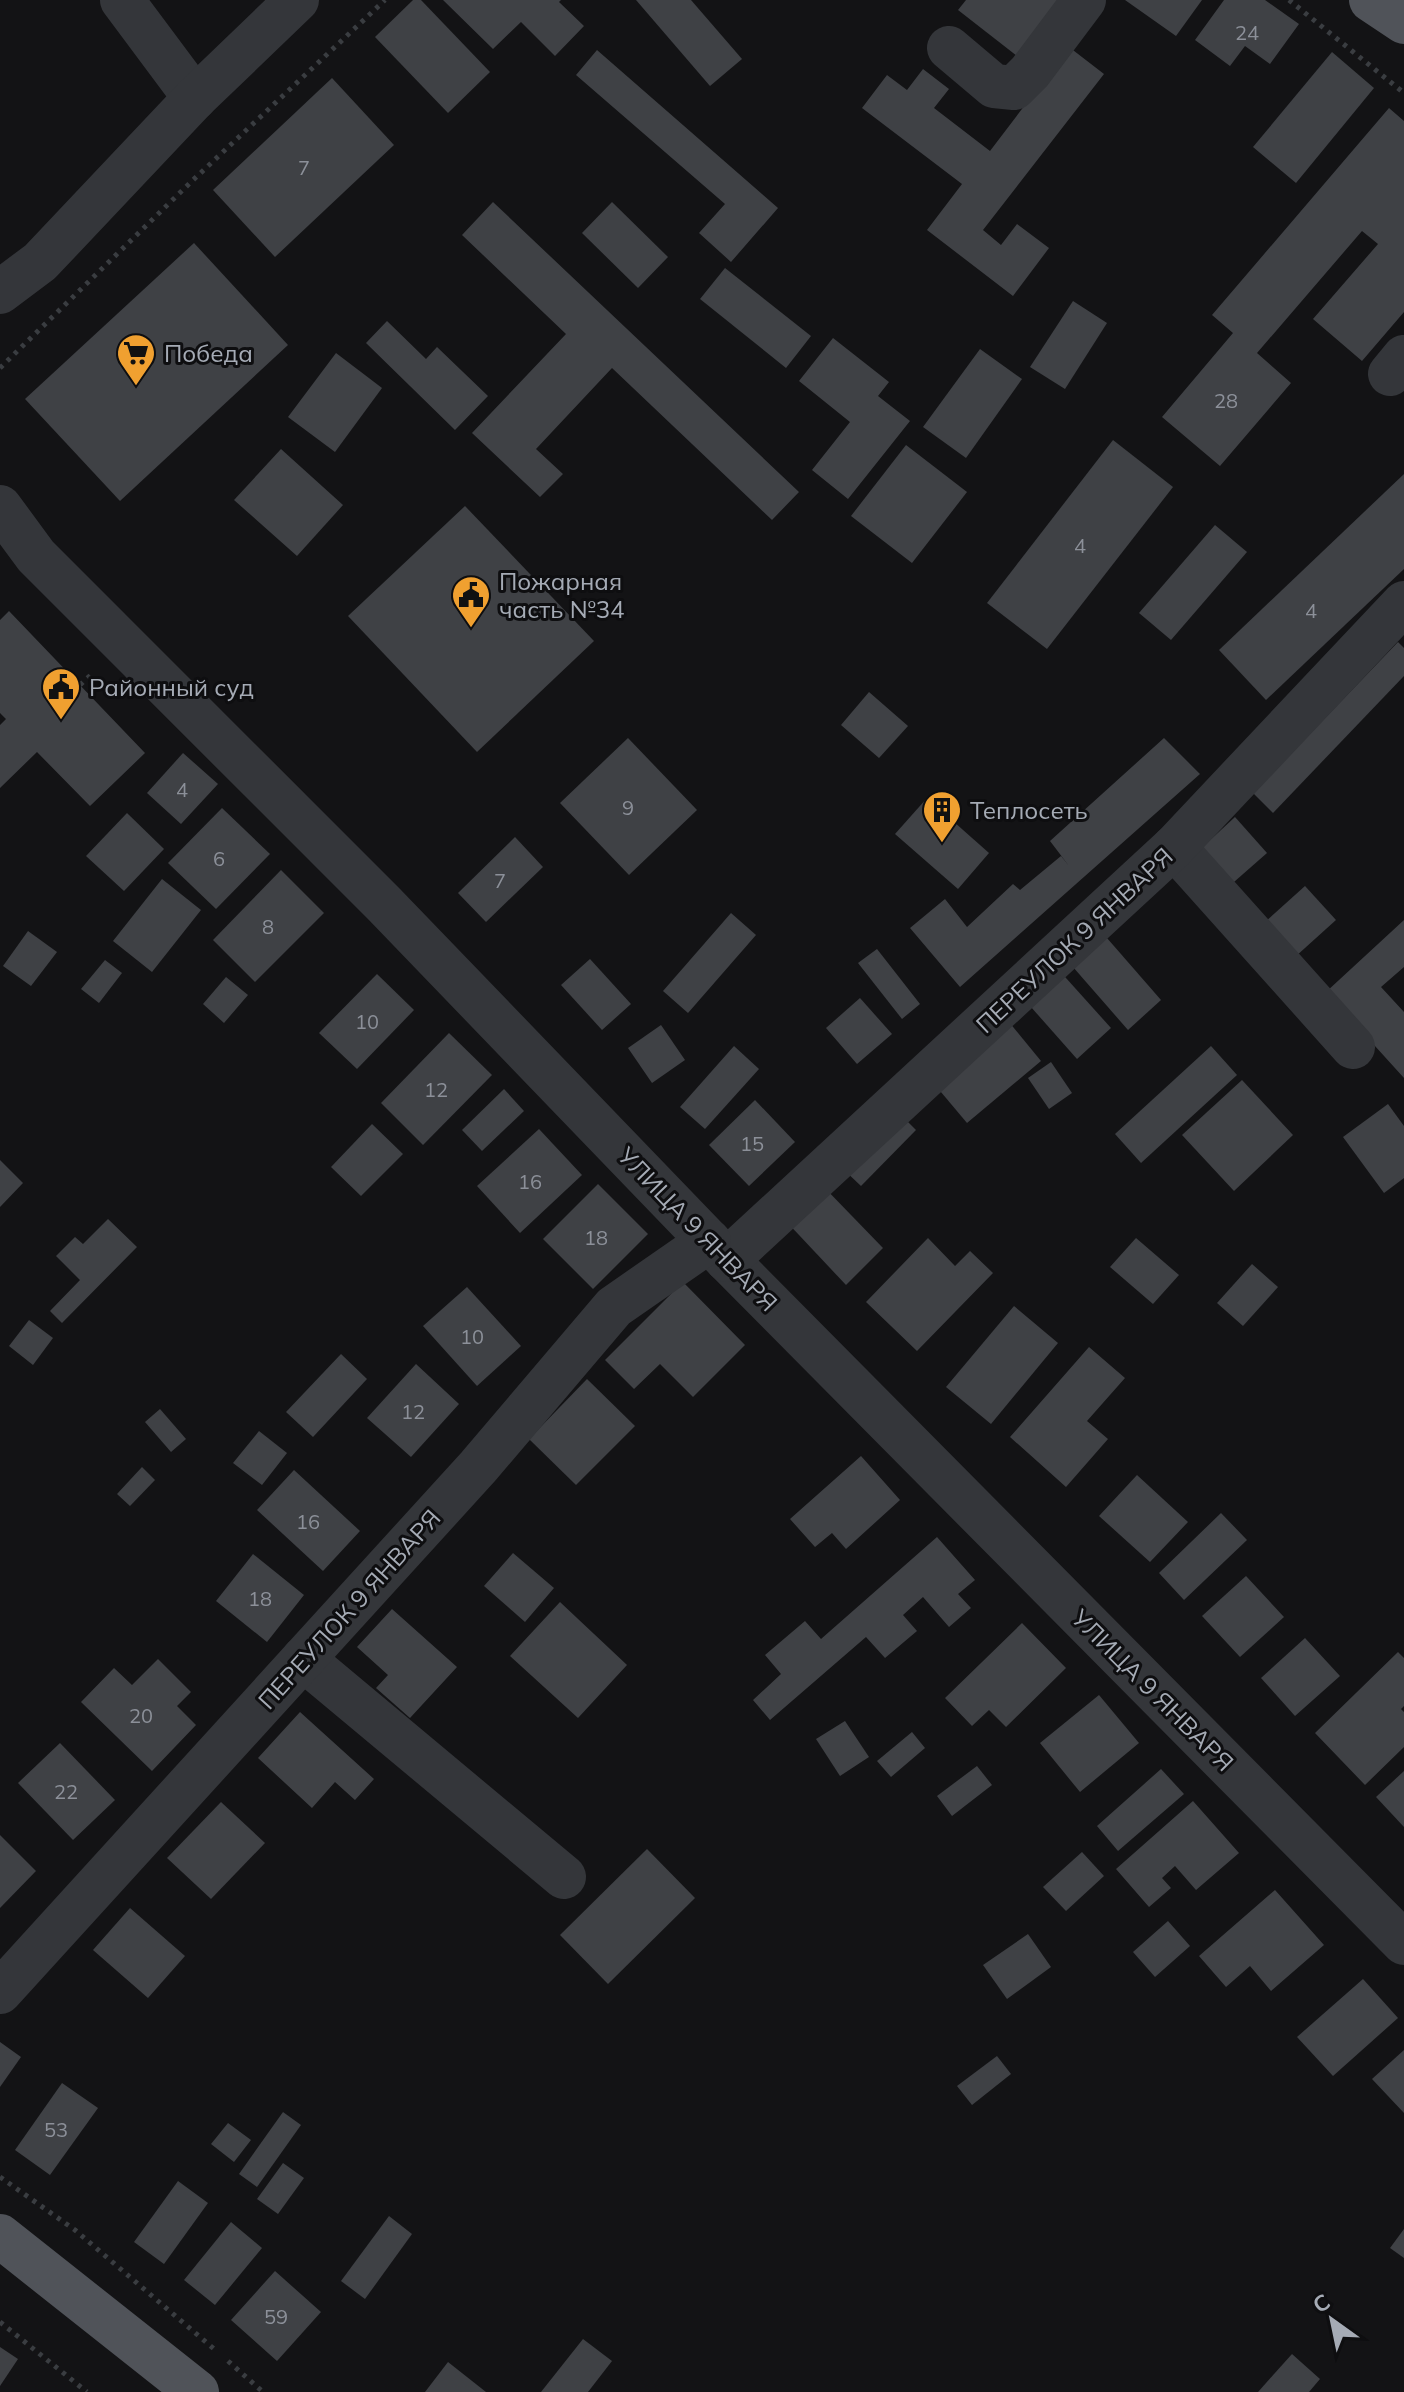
<svg xmlns="http://www.w3.org/2000/svg" width="1404" height="2392" font-family="Mulish,sans-serif">
<rect width="100%" height="100%" fill="#131315"/>
<g fill="#3f4145">
<path d="M413 0H421L490 72 448 113 375 37Z"/>
<path d="M443 0H561L559 2 584 26 555 56 521 22 493 49Z"/>
<path d="M636 0H691L742 59 710 86Z"/>
<path d="M966 0H1062L1017 56 958 10Z"/>
<path d="M1125 0H1202L1176 36Z"/>
<path d="M1224 0H1265L1299 24 1270 64 1245 46 1230 66 1195 40Z"/>
<path d="M1069 47 1104 74 983 230 1001 245 1017 224 1049 248 1013 296 927 230 962 184 862 108 887 75 907 90 923 69 949 89 934 108 990 151Z"/>
<path d="M597 50 778 208 731 262 699 233 725 204 576 75Z"/>
<path d="M1332 52 1374 88 1296 183 1253 147Z"/>
<path d="M332 78 394 145 275 257 213 190Z"/>
<path d="M1389 108 1404 121V312L1362 361 1313 319 1378 244 1362 231 1257 353 1291 383 1220 466 1162 417 1233 333 1212 315Z"/>
<path d="M493 202 799 492 772 520 612 368 536 449 563 474 540 497 472 433 566 334 462 235Z"/>
<path d="M612 202 668 257 638 288 582 233Z"/>
<path d="M194 243 288 345 120 501 25 399Z"/>
<path d="M725 268 811 336 786 368 700 299Z"/>
<path d="M1073 301 1107 323 1065 389 1030 367Z"/>
<path d="M387 321 426 359 437 347 488 396 455 430 366 343Z"/>
<path d="M833 338 889 382 878 396 910 421 848 499 812 470 850 422 799 381Z"/>
<path d="M980 349 1022 379 966 458 923 427Z"/>
<path d="M336 353 382 388 335 452 288 417Z"/>
<path d="M1113 440 1173 487 1047 649 987 603Z"/>
<path d="M906 445 967 492 912 563 851 516Z"/>
<path d="M281 449 343 505 297 556 234 500Z"/>
<path d="M1404 474V569L1266 700 1219 650Z"/>
<path d="M465 506 594 641 477 752 348 616Z"/>
<path d="M1215 525 1247 552 1171 640 1139 613Z"/>
<path d="M9 611 145 753 90 806 37 752 0 788V725L6 719 0 713V620Z"/>
<path d="M1398 642 1404 648V676L1273 813 1253 793Z"/>
<path d="M869 692 908 726 879 758 841 725Z"/>
<path d="M628 738 697 810 629 875 560 803Z"/>
<path d="M1164 738 1200 774 960 987 910 928 945 899 967 927 1013 884 1020 890 1061 856 1069 866 1050 841Z"/>
<path d="M183 753 218 784 181 824 147 793Z"/>
<path d="M927 798 989 853 958 889 895 834Z"/>
<path d="M222 808 270 854 216 909 168 863Z"/>
<path d="M127 813 164 849 124 891 86 856Z"/>
<path d="M1235 817 1267 853 1226 889 1195 854Z"/>
<path d="M515 837 543 867 486 922 458 893Z"/>
<path d="M281 870 324 913 255 982 213 940Z"/>
<path d="M162 879 201 910 152 972 113 941Z"/>
<path d="M1305 886 1336 920 1295 957 1264 923Z"/>
<path d="M731 913 756 935 688 1013 663 991Z"/>
<path d="M1404 920V967L1381 987 1404 1012V1078L1326 992Z"/>
<path d="M1100 930 1161 1000 1128 1030 1066 959Z"/>
<path d="M28 931 57 952 31 986 3 966Z"/>
<path d="M877 949 920 1004 902 1019 858 963Z"/>
<path d="M590 959 631 1004 602 1030 561 985Z"/>
<path d="M105 960 122 973 99 1003 81 989Z"/>
<path d="M1057 968 1111 1028 1077 1059 1023 998Z"/>
<path d="M377 974 414 1010 357 1069 319 1033Z"/>
<path d="M226 977 248 995 224 1023 203 1004Z"/>
<path d="M860 998 892 1034 857 1064 826 1028Z"/>
<path d="M1005 1017 1041 1061 967 1123 930 1079Z"/>
<path d="M661 1025 685 1060 652 1083 628 1048Z"/>
<path d="M449 1033 492 1075 423 1145 381 1103Z"/>
<path d="M734 1046 759 1069 705 1129 680 1107Z"/>
<path d="M1211 1046 1237 1075 1141 1163 1115 1134Z"/>
<path d="M1051 1062 1072 1093 1049 1109 1028 1078Z"/>
<path d="M1242 1080 1293 1135 1234 1191 1182 1135Z"/>
<path d="M504 1089 524 1111 482 1151 462 1130Z"/>
<path d="M755 1100 795 1142 749 1186 709 1145Z"/>
<path d="M1388 1104 1404 1126V1178L1384 1193 1343 1137Z"/>
<path d="M897 1111 916 1130 861 1186 842 1168Z"/>
<path d="M372 1124 403 1154 361 1196 331 1167Z"/>
<path d="M539 1129 582 1175 520 1233 477 1186Z"/>
<path d="M0 1160 23 1183 0 1207Z"/>
<path d="M820 1183 883 1248 846 1285 783 1218Z"/>
<path d="M598 1184 648 1234 593 1289 543 1239Z"/>
<path d="M108 1219 137 1247 62 1323 50 1311 80 1280 56 1256 75 1237 83 1244Z"/>
<path d="M928 1238 955 1266 970 1251 993 1273 917 1351 866 1302Z"/>
<path d="M1136 1238 1179 1275 1153 1304 1110 1267Z"/>
<path d="M1252 1264 1278 1287 1243 1326 1217 1303Z"/>
<path d="M683 1282 745 1345 693 1397 660 1364 634 1389 605 1360Z"/>
<path d="M467 1287 521 1346 477 1386 423 1326Z"/>
<path d="M1014 1306 1058 1343 991 1424 946 1387Z"/>
<path d="M29 1320 53 1338 33 1365 9 1346Z"/>
<path d="M1089 1347 1125 1378 1087 1421 1108 1439 1066 1487 1010 1437Z"/>
<path d="M341 1354 367 1379 313 1437 286 1412Z"/>
<path d="M416 1364 459 1404 411 1457 367 1418Z"/>
<path d="M587 1379 635 1426 576 1485 529 1439Z"/>
<path d="M160 1409 186 1439 171 1452 145 1422Z"/>
<path d="M259 1431 287 1453 262 1485 233 1463Z"/>
<path d="M861 1456 900 1500 846 1549 832 1533 815 1547 790 1519Z"/>
<path d="M142 1467 155 1480 130 1506 117 1494Z"/>
<path d="M294 1470 360 1531 323 1571 257 1510Z"/>
<path d="M1137 1475 1188 1522 1150 1562 1099 1516Z"/>
<path d="M1221 1513 1247 1540 1184 1600 1159 1573Z"/>
<path d="M937 1537 975 1580 958 1594 971 1608 949 1627 923 1597 903 1615 917 1631 885 1658 866 1637 770 1720 753 1700 781 1674 765 1655 805 1621 821 1639Z"/>
<path d="M513 1553 554 1588 525 1622 484 1586Z"/>
<path d="M253 1554 304 1595 267 1642 216 1601Z"/>
<path d="M1246 1576 1284 1617 1240 1657 1202 1616Z"/>
<path d="M560 1602 627 1665 578 1718 510 1656Z"/>
<path d="M392 1609 457 1667 410 1718 376 1688 388 1675 357 1647Z"/>
<path d="M1022 1623 1066 1668 1006 1727 989 1710 972 1726 945 1698Z"/>
<path d="M1305 1638 1340 1676 1295 1716 1261 1678Z"/>
<path d="M1398 1652 1404 1658V1706L1401 1709 1404 1712V1747L1365 1785 1315 1733Z"/>
<path d="M158 1659 191 1692 177 1706 196 1725 152 1771 81 1702 114 1668 132 1685Z"/>
<path d="M1099 1695 1139 1743 1080 1792 1040 1743Z"/>
<path d="M300 1712 374 1779 355 1800 335 1782 312 1808 258 1758Z"/>
<path d="M845 1721 869 1757 840 1776 816 1739Z"/>
<path d="M912 1732 925 1748 891 1777 877 1761Z"/>
<path d="M60 1743 115 1800 73 1840 18 1783Z"/>
<path d="M977 1766 992 1785 952 1816 937 1796Z"/>
<path d="M1161 1769 1184 1794 1118 1851 1097 1826Z"/>
<path d="M1404 1771V1827L1376 1797Z"/>
<path d="M1193 1801 1239 1853 1196 1890 1175 1866 1162 1878 1171 1888 1149 1907 1116 1869Z"/>
<path d="M221 1802 265 1843 211 1899 167 1858Z"/>
<path d="M0 1835 36 1871 0 1908Z"/>
<path d="M647 1849 695 1898 608 1984 560 1935Z"/>
<path d="M1082 1852 1104 1876 1066 1911 1043 1887Z"/>
<path d="M1275 1890 1324 1945 1271 1991 1250 1966 1226 1987 1199 1956Z"/>
<path d="M130 1908 185 1956 148 1998 93 1950Z"/>
<path d="M1168 1921 1190 1946 1155 1977 1133 1952Z"/>
<path d="M1028 1934 1051 1967 1007 1999 983 1965Z"/>
<path d="M1363 1979 1398 2018 1333 2076 1297 2037Z"/>
<path d="M0 2042 21 2057 0 2087Z"/>
<path d="M1404 2050V2113L1372 2079Z"/>
<path d="M997 2056 1011 2074 972 2105 957 2086Z"/>
<path d="M62 2083 98 2108 50 2175 15 2150Z"/>
<path d="M283 2112 301 2125 257 2187 239 2174Z"/>
<path d="M228 2123 251 2140 234 2162 211 2144Z"/>
<path d="M283 2163 304 2178 278 2214 257 2199Z"/>
<path d="M178 2181 208 2203 164 2264 134 2242Z"/>
<path d="M389 2216 412 2234 365 2299 341 2281Z"/>
<path d="M231 2222 262 2248 215 2305 184 2280Z"/>
<path d="M1404 2229V2258L1390 2248Z"/>
<path d="M275 2271 321 2312 277 2361 231 2320Z"/>
<path d="M583 2339 612 2361 588 2392H541Z"/>
<path d="M0 2347 18 2359 0 2386Z"/>
<path d="M1292 2354 1320 2379 1309 2392H1258Z"/>
<path d="M448 2362 486 2392H425Z"/>
</g>
<g fill="none" stroke-linecap="round" stroke-linejoin="round">
<g stroke="#3a3d41" stroke-width="5" stroke-dasharray="4 6" stroke-linecap="butt">
<path d="M1289 0 1404 93"/>
<path d="M0 368 192 181 385 0"/>
<path d="M80 685 94 672"/>
<path d="M0 2177 75 2230 214 2349"/>
<path d="M0 2322 87 2392"/>
<path d="M228 2361 263 2392"/>
</g>
<g stroke="#34363a" stroke-width="44">
<path d="M122 0 195 98"/>
<path d="M949 48 994 86 1014 88 1030 72 1084 0"/>
<path d="M0 292 40 262 195 98 297 0"/>
<path d="M1390 374 1404 357"/>
<path d="M0 507 36 556 384 904 727 1260 1404 1943"/>
<path d="M1174 847 1353 1047"/>
<path d="M727 1260 1174 847 1404 603"/>
<path d="M303 1659 564 1877"/>
<path d="M0 1992 478 1467 614 1307 709 1241"/>
</g>
<g stroke="#505359" stroke-width="44">
<path d="M1371 0 1404 22"/>
<path d="M0 2236 197 2392"/>
</g>
</g>
<defs>
<g id="supermarket-pin" transform="scale(2)"><path d="M0 17L-7.5 6A9.5 9.5 0 1 1 7.5 6Z" fill="#f0a030" stroke="#0e0e10"/><path d="M-6-5.5h2.5l.6 2H6L4.5 2H-2.5L-4.4-4H-6ZM-1.5 3.2a1.3 1.3 0 1 0 .1 0ZM3 3.2a1.3 1.3 0 1 0 .1 0Z" fill="#111"/></g>
<g id="civic-pin" transform="scale(2)"><path d="M0 17L-7.5 6A9.5 9.5 0 1 1 7.5 6Z" fill="#f0a030" stroke="#0e0e10"/><path d="M-.6-6.5H3V-4.5H.6V-3L4-1V1h2V6H-6V1h2V-1L-.6-3ZM-1.2 2.5V6h2.4V2.5Z" fill="#111"/></g>
<g id="building-pin" transform="scale(2)"><path d="M0 17L-7.5 6A9.5 9.5 0 1 1 7.5 6Z" fill="#f0a030" stroke="#0e0e10"/><path d="M-4-6H4V6H1V3H-1V6H-4ZM-2.5-4.3h1.7v1.8h-1.7ZM.8-4.3h1.7v1.8H.8ZM-2.5-1h1.7V.8h-1.7ZM.8-1h1.7V.8H.8Z" fill="#111"/></g>
</defs>
<g fill-rule="evenodd">
<use href="#supermarket-pin" x="136" y="353"/>
<use href="#civic-pin" x="471" y="595"/>
<use href="#civic-pin" x="61" y="687"/>
<use href="#building-pin" x="942" y="810"/>
</g>
<g text-anchor="middle" dominant-baseline="central" stroke-width="6" stroke-linejoin="round" paint-order="stroke">
<g font-size="20" fill="#8c9099">
<text x="1247" y="32">24</text>
<text x="304" y="167">7</text>
<text x="1226" y="400">28</text>
<text x="1080" y="545">4</text>
<text x="1311" y="610">4</text>
<text x="182" y="789">4</text>
<text x="628" y="807">9</text>
<text x="219" y="858">6</text>
<text x="500" y="880">7</text>
<text x="268" y="926">8</text>
<text x="367" y="1021">10</text>
<text x="436" y="1089">12</text>
<text x="752" y="1143">15</text>
<text x="530" y="1181">16</text>
<text x="596" y="1237">18</text>
<text x="472" y="1336">10</text>
<text x="413" y="1411">12</text>
<text x="308" y="1521">16</text>
<text x="260" y="1598">18</text>
<text x="141" y="1715">20</text>
<text x="66" y="1791">22</text>
<text x="56" y="2129">53</text>
<text x="276" y="2316">59</text>
</g>
<g font-size="24" fill="#a5abb5" stroke="#0e0e10" text-anchor="start">
<text x="164" y="353">Победа</text>
<text x="499" y="581">Пожарная<tspan x="499" dy="28">часть №34</tspan></text>
<text x="89" y="687">Районный суд</text>
<text x="970" y="810">Теплосеть</text>
</g>
<g font-size="24" fill="#a5abb5" stroke="#0e0e10">
<text transform="translate(1074 940) rotate(-43)">ПЕРЕУЛОК 9 ЯНВАРЯ</text>
<text transform="translate(698 1229) rotate(46)">УЛИЦА 9 ЯНВАРЯ</text>
<text transform="translate(349 1609) rotate(-48)">ПЕРЕУЛОК 9 ЯНВАРЯ</text>
<text transform="translate(1153 1690) rotate(45)">УЛИЦА 9 ЯНВАРЯ</text>
</g>
</g>
<g transform="translate(1332 2320) rotate(327)" stroke="#0e0e10" stroke-width="6" paint-order="stroke">
<path d="M0-6L14 30L0 20L-14 30Z" fill="#a5abb5"/>
<text y="-12" font-size="22" font-weight="bold" text-anchor="middle" fill="#a5abb5">С</text>
</g>
</svg>
